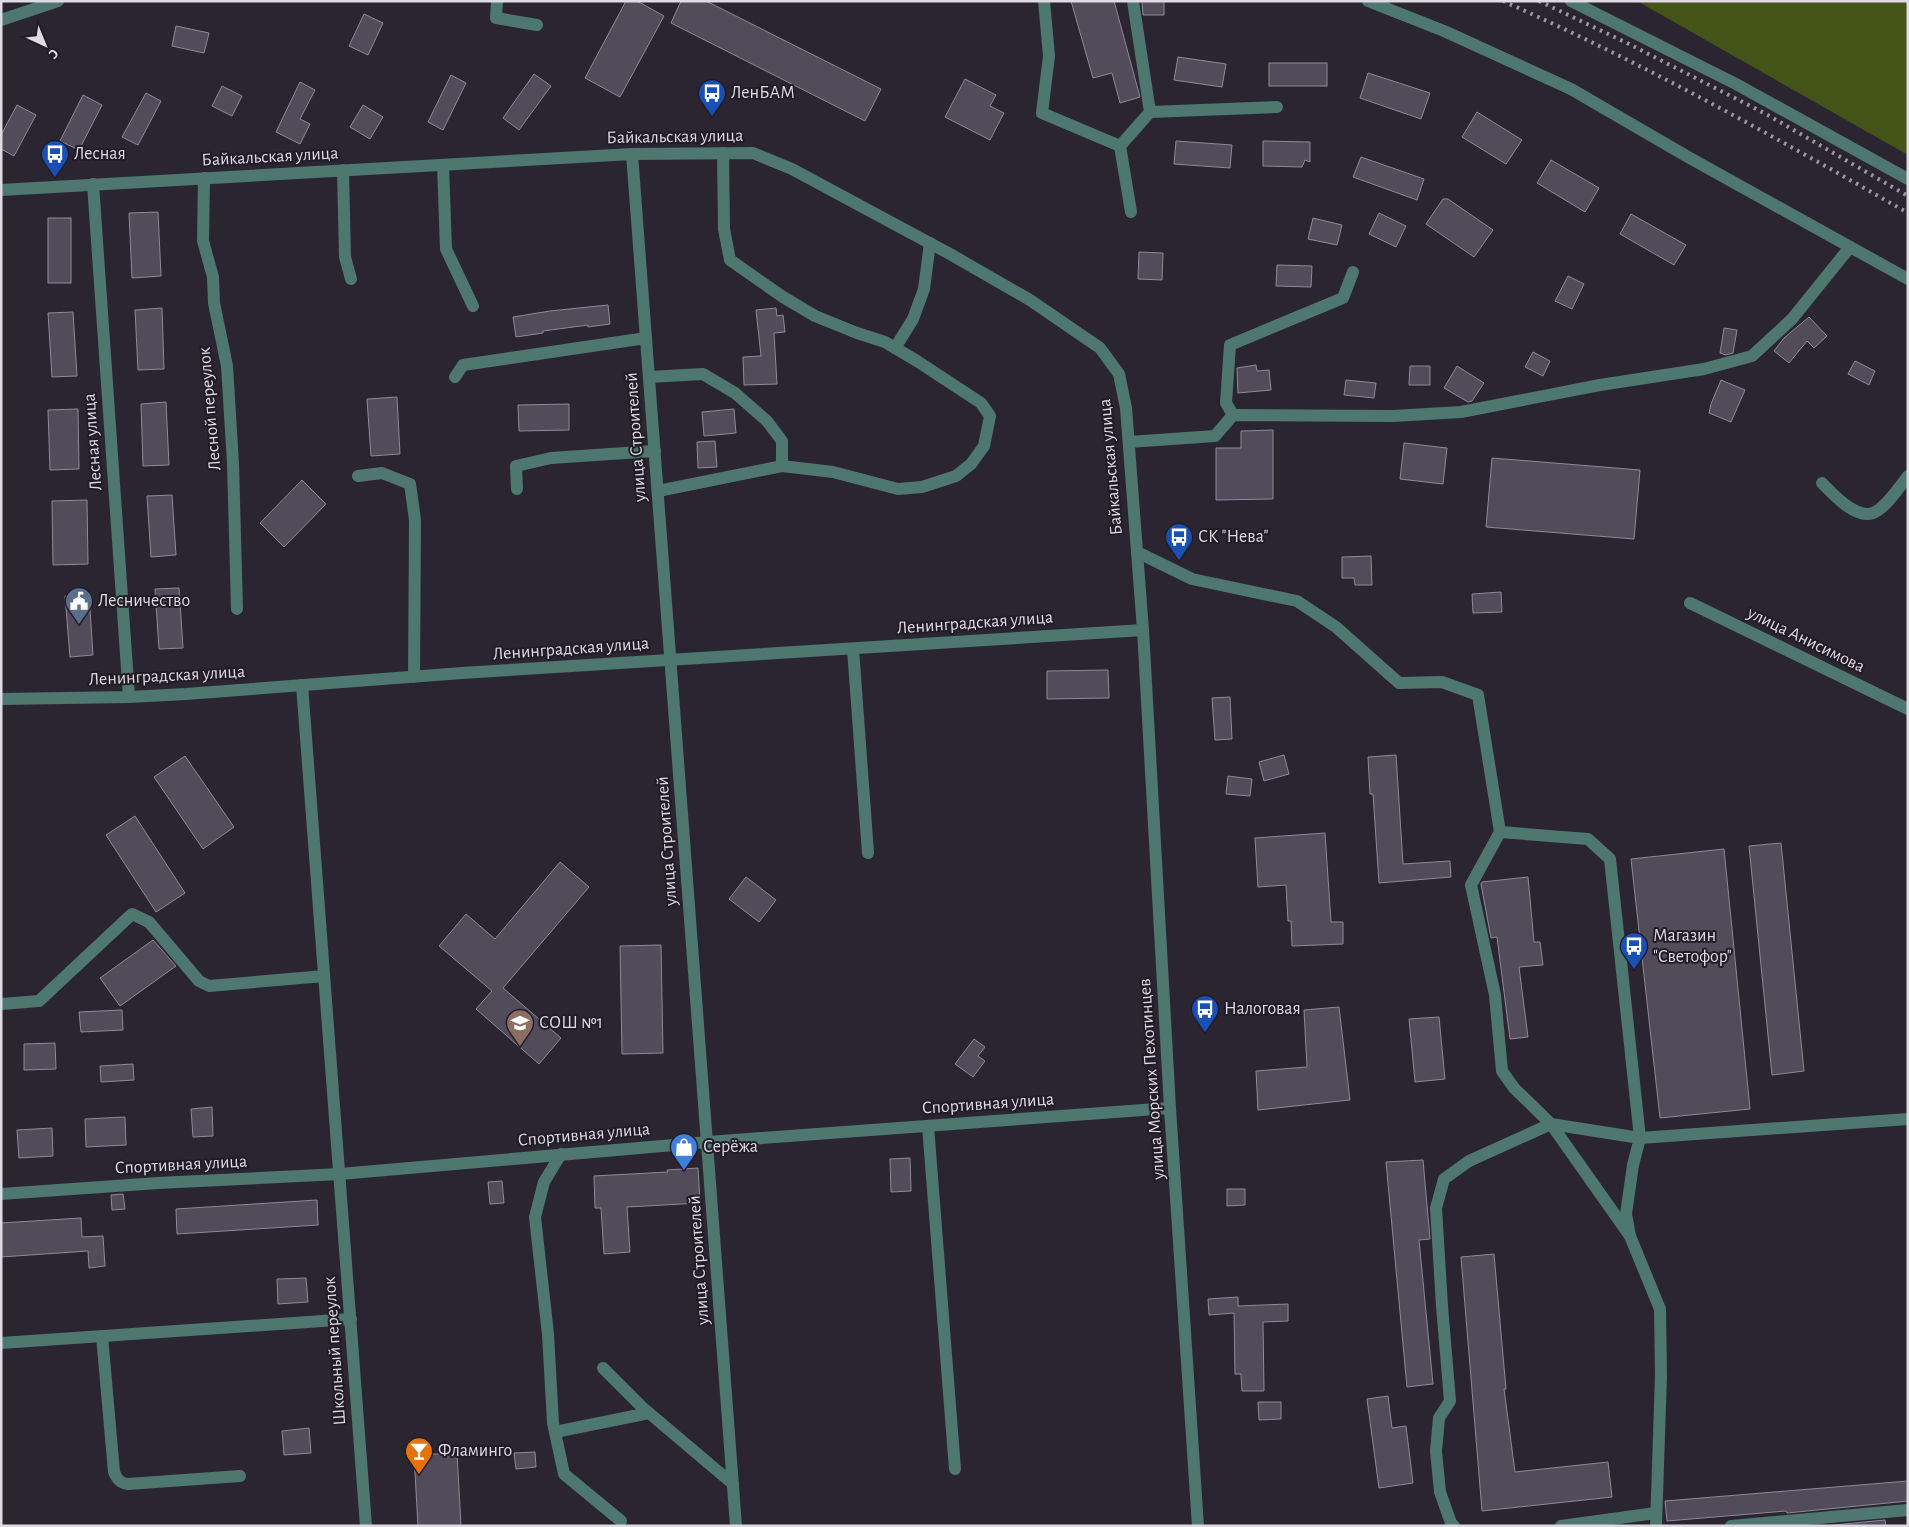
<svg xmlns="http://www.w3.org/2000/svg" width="1909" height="1527" font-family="'Alegreya Sans',sans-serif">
<rect width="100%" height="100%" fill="#2b2532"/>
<path fill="#445419" d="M1637 1H1908V155Z"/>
<g fill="#514b5a" stroke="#8f8999">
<path d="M626 1H637L664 16 620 97 585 78Z"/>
<path d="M681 1H706L881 89 865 121 671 23Z"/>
<path d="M1071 1H1114L1140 97 1120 103 1112 73 1093 78Z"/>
<path d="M1142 1H1164V15H1143Z"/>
<path d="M364 14 383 23 368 55 349 46Z"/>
<path d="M176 26 209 33 204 53 172 46Z"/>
<path d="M1178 57 1226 64 1222 87 1174 80Z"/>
<rect x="1269" y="63" width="58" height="23"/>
<path d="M1368 73 1430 93 1421 119 1360 98Z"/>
<path d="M534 74 551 86 519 130 503 118Z"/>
<path d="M451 75 466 83 443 130 428 122Z"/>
<path d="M965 79 996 95 990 106 1004 113 990 140 945 117Z"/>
<path d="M300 82 315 90 300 119 310 124 300 144 276 132Z"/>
<path d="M222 86 242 96 232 116 212 106Z"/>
<path d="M146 93 161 101 138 145 122 137Z"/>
<path d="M83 95 102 105 79 150 60 141Z"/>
<path d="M17 105 36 115 14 156 1 149V135Z"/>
<path d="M363 105 383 117 370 139 350 127Z"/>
<path d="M1477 112 1522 140 1506 164 1462 137Z"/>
<path d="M1176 141 1232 145 1230 168 1174 164Z"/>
<path d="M1263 141 1310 142V162L1305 160 1302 167 1263 166Z"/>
<path d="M1361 157 1424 179 1417 200 1353 177Z"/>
<path d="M1551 160 1599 188 1585 212 1537 183Z"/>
<path d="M1443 199H1448L1493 230 1474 257 1426 224Z"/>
<path d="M158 212 161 276 132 278 129 213Z"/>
<path d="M1379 213 1406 226 1396 247 1369 234Z"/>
<path d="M1631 214 1686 245 1674 265 1620 234Z"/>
<rect x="48" y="218" width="23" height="65"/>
<path d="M1313 218 1342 225 1337 245 1308 239Z"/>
<path d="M1139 252 1163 253 1162 280 1138 279Z"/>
<path d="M1277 265 1312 266 1311 287 1276 286Z"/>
<path d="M1568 276 1584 284 1572 309 1555 301Z"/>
<path d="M608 305 610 324 588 327V325L543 331V333L516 337 513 317 550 311Z"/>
<path d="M162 308 164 369 138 370 135 310Z"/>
<path d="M776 308 777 316 783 315 785 332 774 333 777 384 744 385 743 357 761 356 756 310Z"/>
<path d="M73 312 77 376 52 377 48 313Z"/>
<path d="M1809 317 1827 336 1814 348 1807 341 1789 363 1774 351 1784 338Z"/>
<path d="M1724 328 1737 330 1733 353 1726 355 1720 353Z"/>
<path d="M1533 352 1550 361 1543 376 1525 367Z"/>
<path d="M1855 361 1875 371 1869 385 1848 374Z"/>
<path d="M1256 365 1257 371 1269 370 1271 390 1238 393 1237 368Z"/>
<path d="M1410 366H1430V385H1409Z"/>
<path d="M1457 366 1484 383 1472 401 1468 402 1444 388Z"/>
<path d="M1346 380 1376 383 1374 398 1344 395Z"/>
<path d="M1721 380 1745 390 1731 422 1709 413 1711 404Z"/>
<path d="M397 397 400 454 371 456 367 399Z"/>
<path d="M166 402 169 465 143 466 141 404Z"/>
<path d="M569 404V430L519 431 518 405Z"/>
<path d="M78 409 79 469 50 470 48 410Z"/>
<path d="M734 409 736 433 704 436 702 412Z"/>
<path d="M1273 430V499L1216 500V448H1241V431Z"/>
<path d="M715 441 717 467 698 468 697 442Z"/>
<path d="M1404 443 1447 448 1443 484 1400 479Z"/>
<path d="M1492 458 1640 470 1634 539 1486 527Z"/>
<path d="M302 480 326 504 284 547 260 523Z"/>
<path d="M172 495 176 555 151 557 147 496Z"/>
<path d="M87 500 88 564 53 565 52 501Z"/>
<path d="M1371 556 1372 585H1355L1354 578H1342V557Z"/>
<path d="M179 588 183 648 159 649 155 589Z"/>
<path d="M1501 592 1502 612 1473 613 1472 594Z"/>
<path d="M89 594 93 655 70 657 65 596Z"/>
<path d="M1108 670 1109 698 1047 699V671Z"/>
<path d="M1230 697 1232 739 1215 740 1212 698Z"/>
<path d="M1284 755 1289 774 1264 781 1259 762Z"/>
<path d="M1396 755 1403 864 1450 861 1451 877 1379 883 1373 794H1370L1368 757Z"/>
<path d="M185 756 234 827 203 849 154 777Z"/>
<path d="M1228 776 1252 779 1250 796 1226 794Z"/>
<path d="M135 816 185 893 156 912 106 835Z"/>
<path d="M1325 833 1331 922H1343V944L1292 946 1291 921H1288L1286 885 1258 887 1255 838Z"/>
<path d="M1781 843 1804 1071 1772 1075 1749 846Z"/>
<path d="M1724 849 1750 1109 1660 1118 1631 859Z"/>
<path d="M560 862 589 887 503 988 561 1038 539 1064 476 1009 492 991 439 946 466 914 495 939Z"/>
<path d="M746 877 776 900 759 922 729 899Z"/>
<path d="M1528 877 1534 942H1540L1543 965 1519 967 1528 1037 1510 1039 1497 937 1491 938 1481 884 1482 882Z"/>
<path d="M153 940 176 966 120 1006 100 978Z"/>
<path d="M661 945 663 1053 622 1054 620 946Z"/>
<path d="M1339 1007 1350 1100 1258 1110 1256 1071 1307 1067 1304 1010Z"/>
<path d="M122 1010 123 1030 81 1032 79 1012Z"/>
<path d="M1439 1017 1445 1079 1415 1082 1409 1019Z"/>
<path d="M974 1039 985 1047 978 1056 985 1061 973 1077 955 1064Z"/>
<path d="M55 1043 56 1069 24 1070V1044Z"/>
<path d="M133 1064 134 1080 101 1082 100 1066Z"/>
<path d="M212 1107 213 1136 193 1137 191 1109Z"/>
<path d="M125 1117 126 1145 86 1147 85 1119Z"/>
<path d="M52 1128 53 1156 19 1158 17 1130Z"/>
<path d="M910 1158 911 1191 891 1192 890 1159Z"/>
<path d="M1423 1160 1430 1239 1419 1240 1433 1384 1407 1387 1386 1162Z"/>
<path d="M698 1168 700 1203 627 1207 630 1252 604 1254 601 1208H595L594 1176 668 1172 667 1170Z"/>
<path d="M502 1181 504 1203 490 1204 488 1182Z"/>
<path d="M1227 1189H1245V1205L1227 1206Z"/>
<path d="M123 1194 125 1209 112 1210 111 1195Z"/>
<path d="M317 1200 318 1225 177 1234 176 1209Z"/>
<path d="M81 1218 82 1237 103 1236 105 1266 89 1268 88 1251 1 1257V1223Z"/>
<path d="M1494 1254 1506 1389H1504L1515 1472 1608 1462 1612 1497 1482 1511 1461 1257Z"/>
<path d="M306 1278 308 1302 278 1304 277 1279Z"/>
<path d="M1238 1297V1306L1288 1304V1321L1263 1322 1264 1391H1242L1241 1374H1235L1234 1313 1209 1315 1208 1299Z"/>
<path d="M1388 1396 1392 1428 1406 1426 1413 1483 1379 1488 1367 1399Z"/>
<path d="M1258 1402H1281V1419L1259 1420Z"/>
<path d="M309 1428 311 1453 284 1455 282 1431Z"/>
<path d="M535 1452 536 1467 516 1469 514 1453Z"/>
<path d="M457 1453 461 1526H418L414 1455Z"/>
<path d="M1908 1481V1501L1787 1513 1786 1511 1667 1521 1665 1501Z"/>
<path d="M1885 1520 1886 1526H1824Z"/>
</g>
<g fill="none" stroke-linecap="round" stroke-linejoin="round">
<g stroke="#4d776f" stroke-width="12">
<path d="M497 1 496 18 537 25"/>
<path d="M1044 1 1049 56 1042 113 1120 146"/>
<path d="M1368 1 1444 31 1571 89 1688 157 1908 279"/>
<path d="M1571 1 1736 84 1908 179"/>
<path d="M1 20 58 1"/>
<path d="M1150 112 1277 107"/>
<path d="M632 154 736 1526"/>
<path d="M443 165 446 249 473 306"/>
<path d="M343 170 345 257 351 279"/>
<path d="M204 178 203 241 213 277 214 303 227 366 233 463 237 609"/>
<path d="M93 184 129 697"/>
<path d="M1 190 632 154 753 153 792 169 950 254 1030 300 1100 348 1119 374 1126 408 1143 630 1170 1108 1198 1526"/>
<path d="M1131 212 1120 146 1150 112 1133 1"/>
<path d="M895 348 913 319 924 289 930 243"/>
<path d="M455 377 463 365 646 338"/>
<path d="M649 377 703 374 735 393 767 421 782 441V466"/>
<path d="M1233 415 1226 403 1230 345 1343 298 1353 272"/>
<path d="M1129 442 1215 436 1233 415 1393 416 1461 412 1600 385 1704 369 1752 356 1792 319 1850 247"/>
<path d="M358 476 382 473 410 484 415 520 414 677"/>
<path d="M1822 483C1833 494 1855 519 1873 513 1885 509 1901 485 1908 476"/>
<path d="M517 489 516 466 551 458 655 451"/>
<path d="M658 491 782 466 833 472 898 489 922 487 956 476 971 464 984 446 990 416 981 403 917 361 885 342 857 333 815 316 783 297 730 260 724 229 723 153"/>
<path d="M1137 552 1192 579 1297 601 1336 627 1399 683 1442 682 1478 695 1500 832 1471 885 1495 995 1502 1071 1514 1088 1551 1124 1630 1236"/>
<path d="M1690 603 1908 709"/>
<path d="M853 649 868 853"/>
<path d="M302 685 366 1526"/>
<path d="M1 699 129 697 186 694 462 673 1143 630"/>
<path d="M1500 832 1588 839 1610 859 1640 1138 1633 1165 1626 1214 1630 1236 1660 1309 1661 1375 1656 1526"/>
<path d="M1 1004 39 1001 132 914 149 922 199 981 209 986 324 976"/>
<path d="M928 1126 955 1469"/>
<path d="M561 1154 544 1182 535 1217 548 1334 553 1423 564 1474 621 1521"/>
<path d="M1 1194 158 1183 340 1174 708 1142 1170 1108"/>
<path d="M102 1336 114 1472C117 1479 120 1483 128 1484L240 1476"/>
<path d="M1 1343 351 1319"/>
<path d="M603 1368 642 1407 733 1484"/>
<path d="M555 1432 649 1413"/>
<path d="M1454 1526 1451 1523 1440 1492 1436 1451 1439 1418 1450 1401 1442 1306 1436 1208 1444 1179 1469 1161 1551 1124 1640 1138 1908 1119"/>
<path d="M1561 1526 1656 1513"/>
<path d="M1731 1526 1908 1510"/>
</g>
<g stroke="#9c97a2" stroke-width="4" stroke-dasharray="2.5 5" stroke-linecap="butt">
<path d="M1503 1C1643 63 1775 137 1908 213"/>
<path d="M1539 1 1627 43 1766 114 1908 196"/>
</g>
</g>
<defs>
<g id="bus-pin" transform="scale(1.4375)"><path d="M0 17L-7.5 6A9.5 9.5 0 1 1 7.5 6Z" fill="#1a4fb4" stroke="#211c28"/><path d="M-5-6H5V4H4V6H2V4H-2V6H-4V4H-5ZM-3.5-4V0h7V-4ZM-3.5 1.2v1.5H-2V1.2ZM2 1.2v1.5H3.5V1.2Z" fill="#fff"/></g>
<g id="civic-pin" transform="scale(1.4375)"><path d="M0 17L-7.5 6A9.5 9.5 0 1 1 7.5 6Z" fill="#5c6f8a" stroke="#211c28"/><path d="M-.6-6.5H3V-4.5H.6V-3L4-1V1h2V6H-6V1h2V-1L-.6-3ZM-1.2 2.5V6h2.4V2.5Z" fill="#fff"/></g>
<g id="school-pin" transform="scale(1.4375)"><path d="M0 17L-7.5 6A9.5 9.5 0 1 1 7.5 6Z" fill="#8d6e63" stroke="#211c28"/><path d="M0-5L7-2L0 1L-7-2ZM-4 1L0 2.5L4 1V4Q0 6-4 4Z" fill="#fff"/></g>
<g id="shop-pin" transform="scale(1.4375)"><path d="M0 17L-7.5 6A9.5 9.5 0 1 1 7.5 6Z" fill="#3f7fe0" stroke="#211c28"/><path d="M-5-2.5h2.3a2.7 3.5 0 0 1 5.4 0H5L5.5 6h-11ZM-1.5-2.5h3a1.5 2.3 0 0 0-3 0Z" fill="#fff"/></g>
<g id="bar-pin" transform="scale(1.4375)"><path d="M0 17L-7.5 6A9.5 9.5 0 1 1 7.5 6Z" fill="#e8710a" stroke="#211c28"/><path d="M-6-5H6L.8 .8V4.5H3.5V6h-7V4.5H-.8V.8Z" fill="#fff"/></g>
</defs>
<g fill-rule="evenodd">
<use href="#bus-pin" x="712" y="93"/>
<use href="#bus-pin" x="55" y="154"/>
<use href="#bus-pin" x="1179" y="537"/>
<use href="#civic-pin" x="79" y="601"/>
<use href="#bus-pin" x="1634" y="946"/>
<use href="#bus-pin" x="1205" y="1009"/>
<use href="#school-pin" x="520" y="1023"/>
<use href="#shop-pin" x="684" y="1147"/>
<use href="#bar-pin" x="419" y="1451"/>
</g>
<g text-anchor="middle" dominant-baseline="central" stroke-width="4" stroke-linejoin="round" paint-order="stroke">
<g font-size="18" fill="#dedbe4" stroke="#211c28" text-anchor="start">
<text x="731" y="93">ЛенБАМ</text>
<text x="74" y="154">Лесная</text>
<text x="1198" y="537">СК "Нева"</text>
<text x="98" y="601">Лесничество</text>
<text x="1653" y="936">Магазин<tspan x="1653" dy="21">"Светофор"</tspan></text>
<text x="1224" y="1009">Налоговая</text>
<text x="539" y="1023">СОШ №1</text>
<text x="703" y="1147">Серёжа</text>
<text x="438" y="1451">Фламинго</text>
</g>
<g font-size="18" fill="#dedbe4" stroke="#211c28">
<text transform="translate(675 137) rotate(-1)">Байкальская улица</text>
<text transform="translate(270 157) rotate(-3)">Байкальская улица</text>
<text transform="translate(210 409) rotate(-95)">Лесной переулок</text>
<text transform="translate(636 437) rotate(-94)">улица Строителей</text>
<text transform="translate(93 442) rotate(-94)">Лесная улица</text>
<text transform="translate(1111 467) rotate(-95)">Байкальская улица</text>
<text transform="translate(975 623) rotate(-4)">Ленинградская улица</text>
<text transform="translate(1806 640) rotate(26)">улица Анисимова</text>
<text transform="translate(571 649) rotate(-4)">Ленинградская улица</text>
<text transform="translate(167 676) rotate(-3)">Ленинградская улица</text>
<text transform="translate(667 841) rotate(-94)">улица Строителей</text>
<text transform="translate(1152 1079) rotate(-94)">улица Морских Пехотинцев</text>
<text transform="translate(988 1104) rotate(-4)">Спортивная улица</text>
<text transform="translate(584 1135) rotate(-5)">Спортивная улица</text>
<text transform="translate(181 1165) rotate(-3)">Спортивная улица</text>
<text transform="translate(699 1260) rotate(-94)">улица Строителей</text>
<text transform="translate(335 1351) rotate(-94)">Школьный переулок</text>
</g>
</g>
<rect width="1909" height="1527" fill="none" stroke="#dedbe4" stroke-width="5"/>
<g transform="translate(45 45) rotate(136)" stroke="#211c28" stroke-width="4" paint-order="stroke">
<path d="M0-4L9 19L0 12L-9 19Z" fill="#dedbe4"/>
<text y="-8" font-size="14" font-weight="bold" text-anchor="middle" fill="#dedbe4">С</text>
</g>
</svg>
